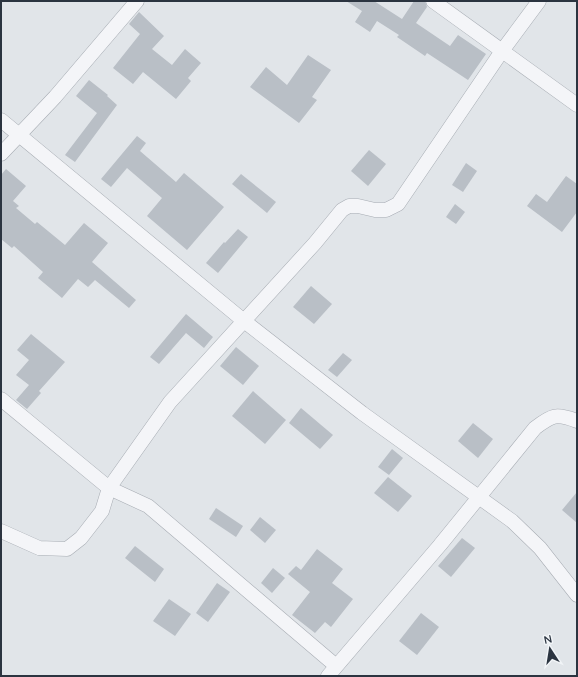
<svg xmlns="http://www.w3.org/2000/svg" width="578" height="677" font-family="Quicksand,sans-serif">
<rect width="100%" height="100%" fill="#e1e5e9"/>
<g fill="#b9bfc6">
<path d="M346 1H374L402 19 414 1H425L427 7 416 23 450 46 458 35 486 54 468 80 427 53 425 56 397 37 399 35 377 21 370 32 355 22 362 11Z"/>
<path d="M139 12 164 36 152 49 172 65 185 49 201 63 188 78 191 81 176 99 143 72 133 84 113 68 140 34 129 24Z"/>
<path d="M308 55 331 70 312 97 317 100 299 123 250 87 266 67 287 85Z"/>
<path d="M89 80 108 95 107 96 117 105 75 162 65 155 97 113 76 96Z"/>
<path d="M137 136 146 143 140 151 176 182 184 173 224 207 187 250 147 216 162 198 127 168 111 187 101 179Z"/>
<path d="M369 150 386 164 368 186 351 171Z"/>
<path d="M466 163 477 171 463 192 452 185Z"/>
<path d="M6 169 26 186 13 201 19 206 16 208 35 224 37 222 65 245 84 223 108 243 92 262 136 300 129 308 95 280 88 287 78 279 62 298 38 278 43 272 14 246 12 248 1 239V175Z"/>
<path d="M241 174 276 202 267 213 232 184Z"/>
<path d="M566 176 577 184V212L562 232 527 206 536 194 547 202Z"/>
<path d="M455 204 465 212 456 224 446 217Z"/>
<path d="M238 229 248 237 218 273 206 263 224 242 225 243Z"/>
<path d="M311 286 332 304 314 324 293 307Z"/>
<path d="M186 314 213 337 204 348 186 333 159 364 150 357Z"/>
<path d="M31 334 65 362 39 391 41 393 27 409 16 400 29 385 16 375 29 360 17 350Z"/>
<path d="M236 347 259 366 243 385 220 366Z"/>
<path d="M343 353 352 360 337 377 328 370Z"/>
<path d="M253 391 286 420 265 444 232 416Z"/>
<path d="M301 408 333 435 320 449 289 423Z"/>
<path d="M473 423 493 439 478 458 458 441Z"/>
<path d="M392 449 403 458 389 475 378 467Z"/>
<path d="M388 477 412 496 398 512 374 493Z"/>
<path d="M577 492V523L562 510Z"/>
<path d="M216 508 243 526 236 537 209 519Z"/>
<path d="M260 517 276 530 265 543 250 530Z"/>
<path d="M462 538 475 548 451 577 438 566Z"/>
<path d="M135 546 164 569 155 582 125 558Z"/>
<path d="M317 549 343 569 332 583 353 599 331 627 325 622 315 633 292 615 310 592 288 574 296 566 301 570Z"/>
<path d="M273 568 285 578 272 593 261 583Z"/>
<path d="M217 583 230 592 208 622 196 613Z"/>
<path d="M169 599 191 614 175 636 153 621Z"/>
<path d="M421 613 439 627 417 655 399 641Z"/>
</g>
<g fill="none" stroke-linecap="round" stroke-linejoin="round">
<g stroke="#a7acb3" stroke-width="15">
<g id="minor">
<path d="M433 1 577 105"/>
<path d="M1 120 244 321 362 413 512 521 540 548 577 595"/>
<path d="M1 154 55 97 137 1"/>
<path d="M1 399 109 488 148 506 335 665"/>
<path d="M1 531 39 548 67 549 81 538 102 511 109 488 170 402 315 243 342 210 349 206H358L375 210H386L398 204 502 51 539 1"/>
<path d="M328 676 440 545 535 428C552 415 556 413 577 421"/>
</g>
</g>
<use href="#minor" stroke="#f4f5f8" stroke-width="14"/>
</g>
<rect width="578" height="677" fill="none" stroke="#2b3440" stroke-width="4"/>
<g transform="translate(550 649) rotate(348)" stroke="#f1f4f7" stroke-width="3" paint-order="stroke">
<path d="M0-3L7 15L0 10L-7 15Z" fill="#2b3440"/>
<text y="-6" font-size="11" font-weight="bold" text-anchor="middle" fill="#2b3440">N</text>
</g>
</svg>
